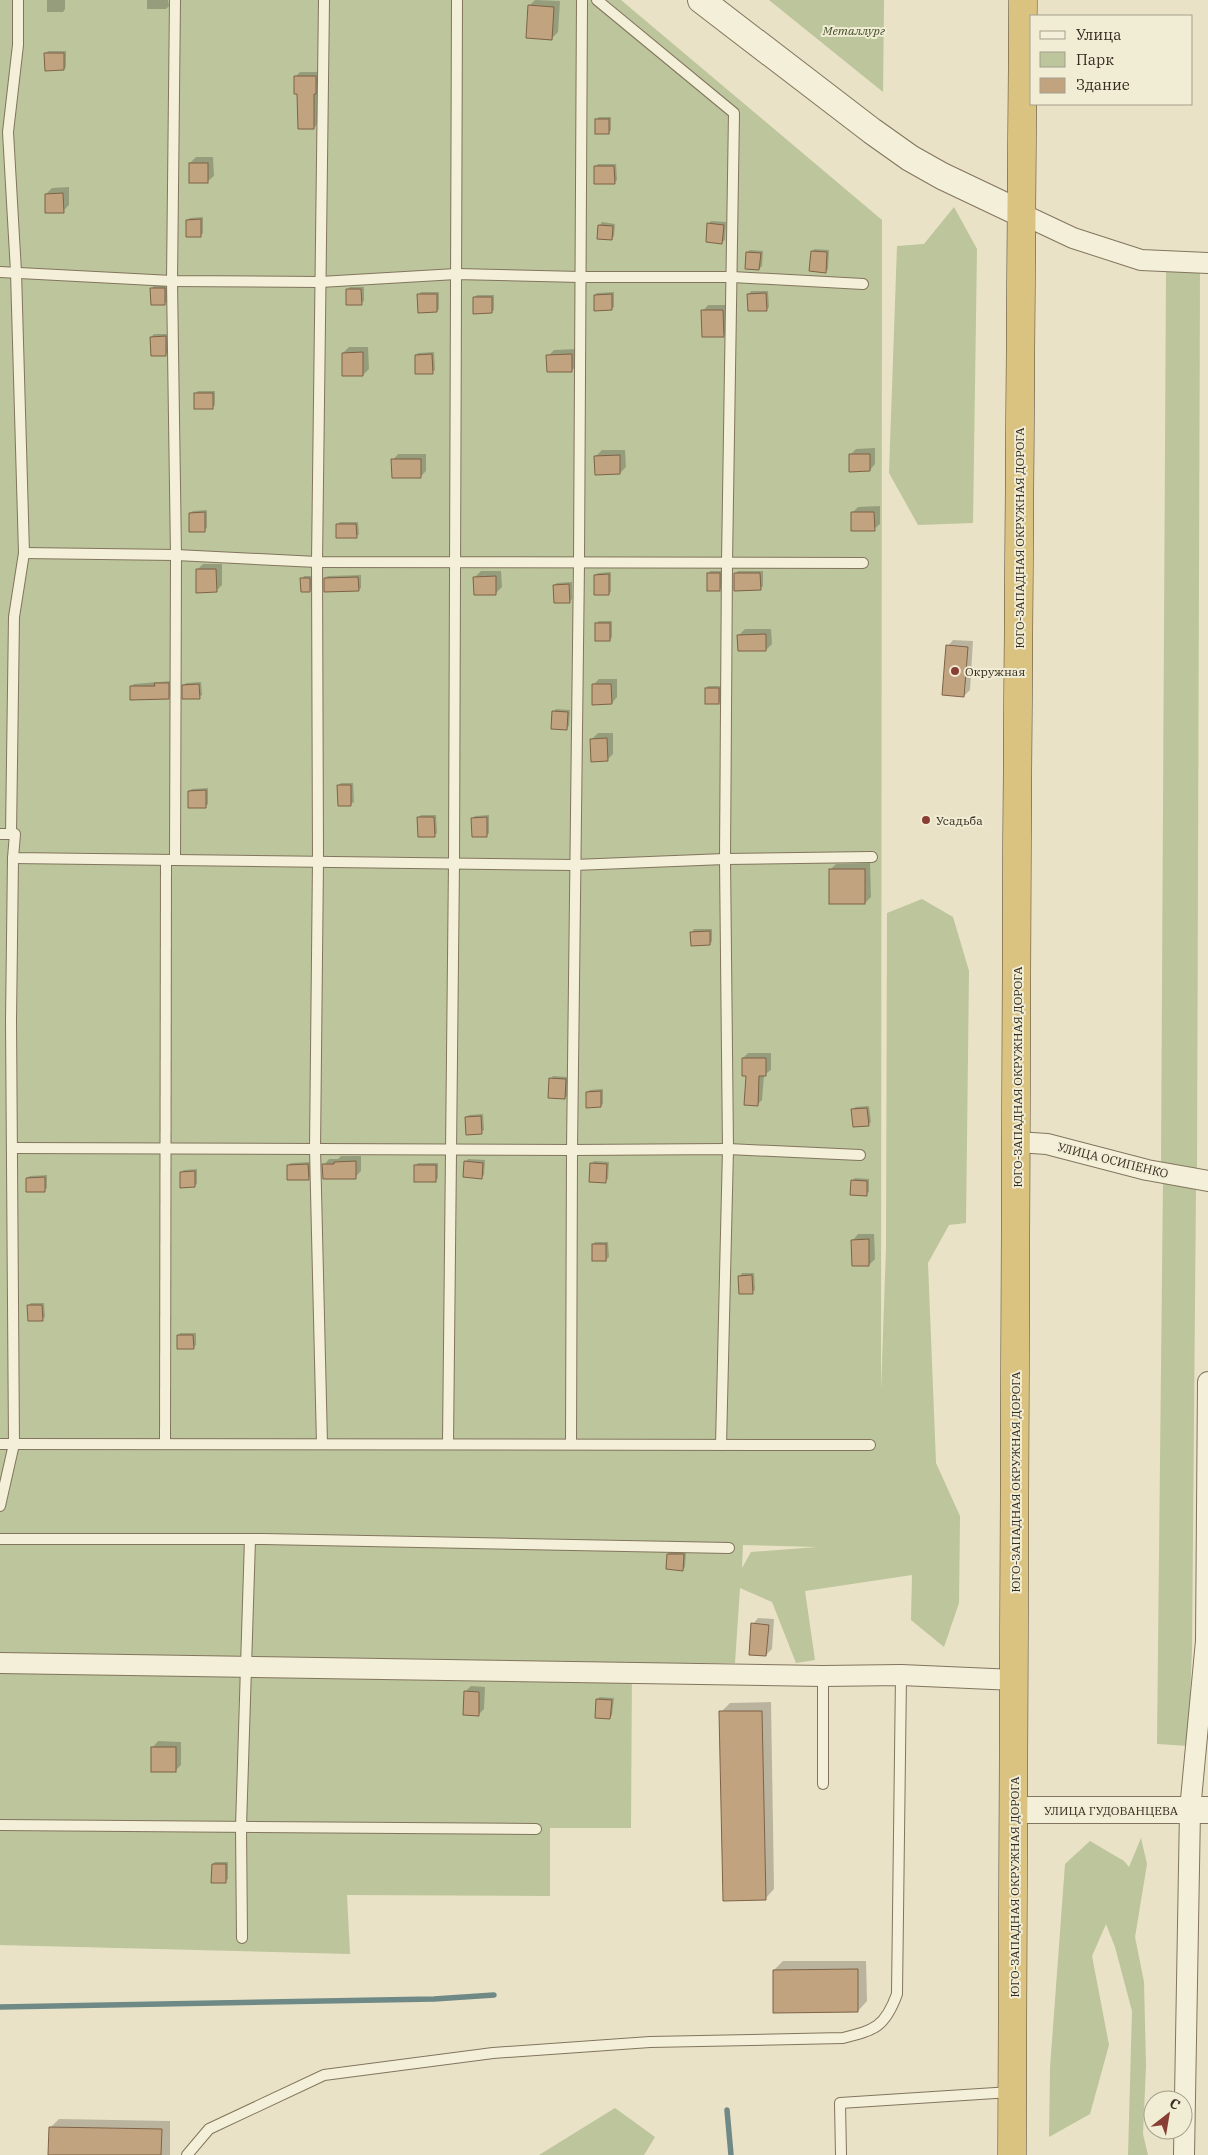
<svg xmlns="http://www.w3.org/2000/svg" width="1208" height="2155" font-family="'IBM Plex Serif',serif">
<rect width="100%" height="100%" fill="#e9e2c6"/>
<g fill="#bcc59b" fill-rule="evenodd">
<path d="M0 0H621L882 220 881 1391 886 1248 887 913 922 899 953 917 969 971 966 1223 949 1225 928 1263 936 1463 960 1516 959 1603 944 1647 911 1620 912 1575 805 1591 815 1660 796 1663 772 1602 740 1588 735 1663H632L631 1828H550V1896L347 1895 350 1954 0 1945ZM743 1545 817 1547 751 1552 742 1568Z"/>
<path d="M769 0H884L883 92Z"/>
<path d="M954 207 977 249 973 523 918 525 889 473 897 246 924 244Z"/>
<path d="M1166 272H1200L1197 1170 1161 1165Z"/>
<path d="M1163 1181 1196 1187 1192 1650 1188 1746 1157 1744Z"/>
<path d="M1141 1838 1147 1864 1135 1937 1144 1982 1146 2066 1143 2134 1148 2155H1128L1132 2011 1115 1947 1106 1924 1092 1956 1109 2045 1090 2114 1049 2137 1050 2068 1065 1864 1090 1841 1124 1861 1129 1867Z"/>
<path d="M615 2108 655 2137 644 2155H539Z"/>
</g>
<g fill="#0003">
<path d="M47 0H65V9L63 12H47Z"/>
<path d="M147 0H168L169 6 166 9H147Z"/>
<path d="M535 0 560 1 558 32 552 38 529 6Z"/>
<path d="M48 51H66V67L64 69 45 54Z"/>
<path d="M300 72H320V88L318 90V123L314 128 298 93 295 77Z"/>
<path d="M599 117H611V130L609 133 596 119Z"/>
<path d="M196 157H213L214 176 208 181 190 163Z"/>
<path d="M598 164H616L617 180 614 183 595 167Z"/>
<path d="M69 187V205L63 211 46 194 52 188Z"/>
<path d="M203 217V233L201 235 187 220 190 218Z"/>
<path d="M711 221 726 222 725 240 722 242 708 224Z"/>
<path d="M602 222 615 224 614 236 612 239 599 238 600 225Z"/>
<path d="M815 249 829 250 828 269 825 272 812 251Z"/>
<path d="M750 250 763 251 762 266 759 269 747 252Z"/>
<path d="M154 286H167L168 301 165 303 151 289Z"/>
<path d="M350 287H364V301L361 303 347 290Z"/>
<path d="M751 291H768L769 307 766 310 749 294Z"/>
<path d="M421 292H439V309L437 311 419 295Z"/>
<path d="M614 292V307L611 309 595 295 597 293Z"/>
<path d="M477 295H494V310L491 312 474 298Z"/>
<path d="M708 305H729V330L723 336 703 311Z"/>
<path d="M154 334H168V352L166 354 151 337Z"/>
<path d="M349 347H368L369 369 363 375 343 353Z"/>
<path d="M577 349 578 365 572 370 548 356 554 350Z"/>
<path d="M434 352 435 370 432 372 416 355 418 353Z"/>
<path d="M198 391H215V405L212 408 196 393Z"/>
<path d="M875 448V464L870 470 850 455 856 449Z"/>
<path d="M602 450H625L626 467 620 473 596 456Z"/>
<path d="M398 454H426V471L420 477 393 460Z"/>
<path d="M880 506V524L874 529 852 513 858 507Z"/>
<path d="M207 510V528L204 530 190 513 193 511Z"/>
<path d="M340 522H358L359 534 356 537 337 525Z"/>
<path d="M203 564H222V585L216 591 197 570Z"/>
<path d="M481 571H501L502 587 496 593 475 577Z"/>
<path d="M710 571H722V587L719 590 708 574Z"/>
<path d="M738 571H763V586L760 589 735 574Z"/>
<path d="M611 572V591L609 594 595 575 598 573Z"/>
<path d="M361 575V588L358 590 325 578 328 576Z"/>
<path d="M304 576H312V588L310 591 302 579Z"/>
<path d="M572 582V599L569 602 554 585 557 583Z"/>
<path d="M599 621H612V637L610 640 596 623Z"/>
<path d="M745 629H771L772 644 766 650 739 635Z"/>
<path d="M953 640 973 641 970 690 964 696 948 646Z"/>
<path d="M599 679H617V697L612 703 593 685Z"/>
<path d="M171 681V695L168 698 131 687 134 684Z"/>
<path d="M201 682 202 695 199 697 184 685 186 683Z"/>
<path d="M708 686H721V700L719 703 706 688Z"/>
<path d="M556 709 570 710 569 726 566 728 553 712Z"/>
<path d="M598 733H613V754L607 760 592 739Z"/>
<path d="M341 783H353L354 802 351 804 338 786Z"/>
<path d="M208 788V804L205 807 189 791 192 789Z"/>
<path d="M421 815H436L437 833 434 836 418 818Z"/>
<path d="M489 815V833L486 836 473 818 475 816Z"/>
<path d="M870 863 871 897 865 903 830 870 836 864Z"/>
<path d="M694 929H712V941L710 944 692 932Z"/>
<path d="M748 1053H771V1070L764 1075 762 1100 757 1105 743 1058Z"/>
<path d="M553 1076 568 1077 567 1096 565 1098 551 1079Z"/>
<path d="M603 1089V1104L600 1106 587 1092 590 1090Z"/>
<path d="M869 1106 871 1122 868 1125 853 1110 855 1107Z"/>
<path d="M483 1114 484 1130 481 1132 466 1117 469 1115Z"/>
<path d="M341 1156H361V1171L355 1177 324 1165 329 1159H338Z"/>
<path d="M468 1159 485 1160 484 1175 482 1177 466 1161Z"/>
<path d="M594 1161 609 1162 608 1179 605 1181 591 1164Z"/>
<path d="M311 1162V1176L308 1178 288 1165 291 1163Z"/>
<path d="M418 1163H438V1178L435 1181 415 1166Z"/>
<path d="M197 1169V1184L194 1186 181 1172 184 1170Z"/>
<path d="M47 1175V1188L44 1190 27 1178 30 1176Z"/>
<path d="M855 1178 869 1179V1192L866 1194 852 1181Z"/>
<path d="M858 1234H874L875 1259 869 1265 853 1240Z"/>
<path d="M595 1242H608L609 1257 606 1260 593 1245Z"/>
<path d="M742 1273H754L755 1290 752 1292 740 1276Z"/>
<path d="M31 1303H44L45 1317 42 1319 29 1305Z"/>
<path d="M180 1333H196V1345L193 1348 178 1336Z"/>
<path d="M670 1552H686L685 1567 683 1569 668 1554Z"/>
<path d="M758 1618 774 1619 772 1649 766 1655 753 1624Z"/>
<path d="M471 1686 485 1687 484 1709 478 1715 465 1692Z"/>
<path d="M600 1697 614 1698 612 1715 610 1718 597 1699Z"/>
<path d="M771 1702 774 1889 765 1899 721 1712 730 1703Z"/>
<path d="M158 1741 181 1742V1765L175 1771 153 1747Z"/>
<path d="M215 1862H228V1879L225 1881 213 1864Z"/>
<path d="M783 1961H866L867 2001 858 2011 774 1970Z"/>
<path d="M59 2119 170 2121V2155H49L50 2128Z"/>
</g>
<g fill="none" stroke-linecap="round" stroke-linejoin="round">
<g stroke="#6f8a86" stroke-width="5.5">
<path d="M0 2007 434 1999 494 1995"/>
<path d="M727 2110 731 2155"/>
</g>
</g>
<g fill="#c2a380" stroke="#7e6346">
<path d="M528 5 554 7 552 40 526 38Z"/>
<path d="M44 53H64V70L45 71Z"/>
<path d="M294 76H316V94H314V129H298L297 94H294Z"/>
<rect x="595" y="119" width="14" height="15"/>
<rect x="189" y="163" width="19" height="20"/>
<path d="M594 166H614L615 184H594Z"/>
<path d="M63 193 64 213H45V194Z"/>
<path d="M201 219V237H186V220Z"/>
<path d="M707 223 724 225 722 244 706 242Z"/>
<path d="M598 225 613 226 612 240 597 239Z"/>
<path d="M811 251 827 252 826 273 809 271Z"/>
<path d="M746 252 761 253 759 270 745 269Z"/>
<path d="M150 288H165V305H151Z"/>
<path d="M346 289H361L362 305H346Z"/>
<path d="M766 293 767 311H748L747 294Z"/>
<path d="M417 294H437V312L418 313Z"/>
<path d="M612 294V310L594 311V295Z"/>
<path d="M473 297H492V313L473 314Z"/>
<path d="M701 310H723L724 337H702Z"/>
<path d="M166 336V356H151L150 337Z"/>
<path d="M363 352V376H342V353Z"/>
<path d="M432 354 433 374H415V355Z"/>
<path d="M572 354V372H547L546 355Z"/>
<rect x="194" y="393" width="19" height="16"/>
<path d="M849 454H870V471L849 472Z"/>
<path d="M620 455V474L595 475 594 456Z"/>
<path d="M391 459H421V478H392Z"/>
<path d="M205 512V532H189V513Z"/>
<path d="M851 512H874L875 531H851Z"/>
<path d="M336 524H356L357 538H336Z"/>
<path d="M196 569H216L217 592 196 593Z"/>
<rect x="707" y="573" width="13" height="18"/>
<path d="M734 573H760L761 590 734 591Z"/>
<path d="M609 574V595H594V575Z"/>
<path d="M496 576V595H474L473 577Z"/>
<path d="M358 577 359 591 324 592V578Z"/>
<path d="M300 578H310V592H301Z"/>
<path d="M569 584 570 603H554L553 585Z"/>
<rect x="595" y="623" width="15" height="18"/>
<path d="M766 634V651H738L737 635Z"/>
<path d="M946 645 968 647 964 697 942 695Z"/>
<path d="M154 683H169V699L130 700V686H155Z"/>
<path d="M199 684 200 699H182V685Z"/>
<path d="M592 684H611L612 704 592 705Z"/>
<rect x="705" y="688" width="14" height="16"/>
<path d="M552 711 568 712 567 730 551 729Z"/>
<path d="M607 738 608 761 591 762 590 739Z"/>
<path d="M337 785H351V806H338Z"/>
<path d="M206 790V808H188V791Z"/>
<path d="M417 817H434L435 837H418Z"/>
<path d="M487 817V837H472L471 818Z"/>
<rect x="829" y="869" width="36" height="35"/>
<path d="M710 931V945L691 946 690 932Z"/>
<path d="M742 1058H766V1076H759L758 1106 744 1105 746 1076H742Z"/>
<path d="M549 1078 566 1079 565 1099 548 1098Z"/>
<path d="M601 1091V1107L586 1108V1092Z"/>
<path d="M867 1108 869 1126 853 1127 851 1109Z"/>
<path d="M481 1116 482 1134 466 1135 465 1117Z"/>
<path d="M356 1161V1179H323L322 1164H334V1162Z"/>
<path d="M464 1161 483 1163 482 1179 463 1177Z"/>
<path d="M590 1163 607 1164 606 1183 589 1182Z"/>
<path d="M308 1164 309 1180H287V1165Z"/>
<rect x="414" y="1165" width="22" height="17"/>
<path d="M195 1171V1187L180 1188V1172Z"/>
<path d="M45 1177V1192H26V1178Z"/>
<path d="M851 1180 867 1181V1196L850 1195Z"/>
<path d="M869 1239V1266H852L851 1240Z"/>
<rect x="592" y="1244" width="14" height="17"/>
<path d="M752 1275 753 1294H739L738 1276Z"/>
<path d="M27 1305H42L43 1321H28Z"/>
<path d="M177 1335H193L194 1349H177Z"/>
<path d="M667 1554H684L683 1571 666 1569Z"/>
<path d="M751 1623 769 1625 766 1656 749 1655Z"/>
<path d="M464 1691 479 1692V1716L463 1715Z"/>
<path d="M596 1699 612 1700 610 1719 595 1718Z"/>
<path d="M719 1711H762L766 1900 723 1901Z"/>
<rect x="151" y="1747" width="25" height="25"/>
<path d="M212 1864H226V1883H211Z"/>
<path d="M858 1969V2012L773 2013V1970Z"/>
<path d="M49 2127 162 2129 161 2155H48Z"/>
</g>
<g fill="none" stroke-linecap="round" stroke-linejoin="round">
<g stroke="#82755e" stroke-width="12">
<g id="service">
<path d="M582 0 579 562 572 1150 728 1149 860 1155"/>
<path d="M597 0 734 113 727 562 725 859 728 1149 721 1445"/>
<path d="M0 272 172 281 320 282 456 274 580 277H732L863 284"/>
<path d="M24 553 176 555 317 562 863 563"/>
<path d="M0 834H15L13 858 574 865 725 859 872 857"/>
<path d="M11 834 14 617 24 553 16 272 8 132 18 45V0"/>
<path d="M175 860 176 555 172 281 175 0"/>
<path d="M12 1148 572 1150 571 1444"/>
<path d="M448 1443 454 863 457 0"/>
<path d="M0 1444 870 1445"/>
<path d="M165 1444 166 860"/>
<path d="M322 1444 315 1149 318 861 317 562 324 0"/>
<path d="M0 1506 14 1444 11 1021 13 858"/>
<path d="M0 1539H263L729 1548"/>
<path d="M823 1784V1676"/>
<path d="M0 1825 536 1829"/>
<path d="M242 1938 241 1827 250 1539"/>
<path d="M187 2155 209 2129 324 2075 493 2053 650 2042 843 2038C875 2030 885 2027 897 1994L901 1675"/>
<path d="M841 2155 840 2103 1011 2092"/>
</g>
</g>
<g stroke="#82755e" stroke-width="22">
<g id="minor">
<path d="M1022 214 1073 238 1141 260 1208 263"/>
<path d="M1017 1142 1047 1144 1147 1170 1208 1181"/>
<path d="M0 1663 823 1676 901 1675 1015 1680"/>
<path d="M1184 2155 1190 1810 1206 1641 1208 1382"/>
</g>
</g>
<g stroke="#82755e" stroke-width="28">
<g id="tertiary">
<path d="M701 0 872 131 910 158 942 176 1022 214"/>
<path d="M1014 1810H1208"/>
</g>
</g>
<g stroke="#504331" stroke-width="29">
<path id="trunk" d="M1012 2155 1017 843 1023 0"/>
</g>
<use href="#service" stroke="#f4efd8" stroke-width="10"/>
<use href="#minor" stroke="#f4efd8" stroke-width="20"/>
<use href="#tertiary" stroke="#f4efd8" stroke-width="26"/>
<use href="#trunk" stroke="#dac281" stroke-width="28"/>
</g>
<g fill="#893e35" stroke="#f1ecd4" stroke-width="2">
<circle cx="955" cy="671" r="5"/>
<circle cx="926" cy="820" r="5"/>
</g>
<g text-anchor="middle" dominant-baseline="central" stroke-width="4" stroke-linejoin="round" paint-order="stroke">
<g font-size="12" font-style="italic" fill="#404e29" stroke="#f1ecd4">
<text x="854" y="30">Металлург</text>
</g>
<g font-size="12" fill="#342c20" stroke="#f1ecd4">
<text transform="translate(1019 538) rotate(-90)">ЮГО-ЗАПАДНАЯ ОКРУЖНАЯ ДОРОГА</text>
<text transform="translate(1017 1077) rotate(-90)">ЮГО-ЗАПАДНАЯ ОКРУЖНАЯ ДОРОГА</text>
<text transform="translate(1113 1160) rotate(14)">УЛИЦА ОСИПЕНКО</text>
<text transform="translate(1015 1482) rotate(-90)">ЮГО-ЗАПАДНАЯ ОКРУЖНАЯ ДОРОГА</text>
<text x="1111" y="1810">УЛИЦА ГУДОВАНЦЕВА</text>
<text transform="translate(1014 1887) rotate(-90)">ЮГО-ЗАПАДНАЯ ОКРУЖНАЯ ДОРОГА</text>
</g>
<g font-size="12" fill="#342c20" stroke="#f1ecd4" text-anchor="start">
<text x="965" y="671">Окружная</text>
<text x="936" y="820">Усадьба</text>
</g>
</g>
<rect x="1030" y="15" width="162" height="90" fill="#f1ecd4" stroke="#a59f8c"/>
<rect x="1040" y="31" width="25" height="8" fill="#f4efd8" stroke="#a59f8c"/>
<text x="1076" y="40" font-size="15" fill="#342c20">Улица</text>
<rect x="1040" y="52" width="25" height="15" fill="#bcc59b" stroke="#a59f8c"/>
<text x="1076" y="65" font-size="15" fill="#342c20">Парк</text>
<rect x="1040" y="78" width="25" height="15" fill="#c2a380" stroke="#a59f8c"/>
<text x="1076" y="90" font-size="15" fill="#342c20">Здание</text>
<g transform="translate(1168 2115) rotate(31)"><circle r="24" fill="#f1ecd4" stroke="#a59f8c"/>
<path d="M0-4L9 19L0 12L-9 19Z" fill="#893e35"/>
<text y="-8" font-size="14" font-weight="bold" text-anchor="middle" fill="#342c20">С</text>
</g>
</svg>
